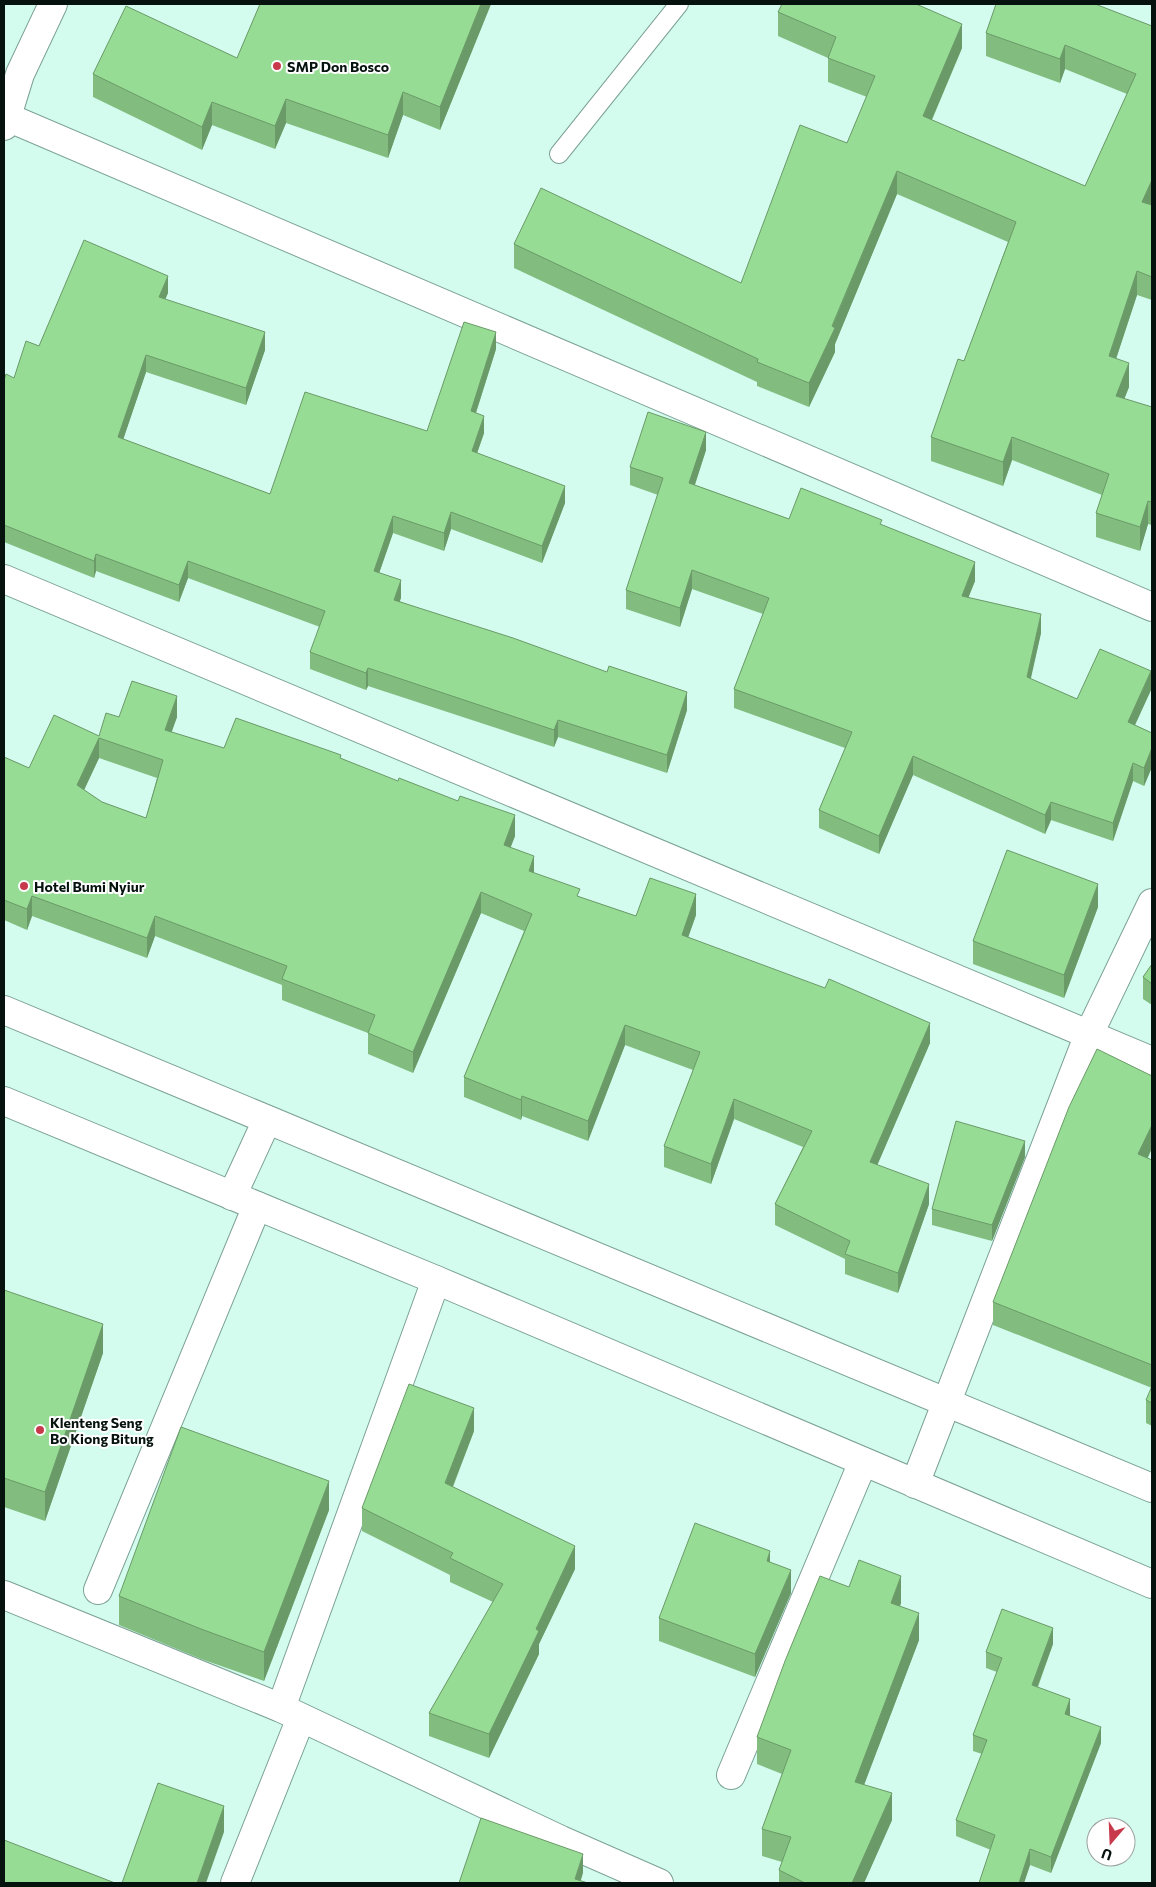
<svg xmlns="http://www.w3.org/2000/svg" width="1156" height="1887" font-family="Commissioner,sans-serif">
<rect width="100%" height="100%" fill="#d3fcef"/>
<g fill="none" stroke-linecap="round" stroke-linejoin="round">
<g stroke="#7ca196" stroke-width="20">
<path id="lane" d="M559 154 679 4"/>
</g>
<g stroke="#7ca196" stroke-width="30">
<g id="street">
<path d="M7 117 1152 607"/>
<path d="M4 126 20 74 53 4"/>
<path d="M4 579 1152 1061"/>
<path d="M915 1484 1089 1034 1152 903"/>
<path d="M98 1590 257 1206"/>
<path d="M4 1595 281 1708 561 1840 659 1883"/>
<path d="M281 1708 436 1280"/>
<path d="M731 1775 863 1462"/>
<path d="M235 1883 301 1718"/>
</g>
</g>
<g stroke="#7ca196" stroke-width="30">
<g id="secondary">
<path d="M4 1010 1152 1488"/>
<path d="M4 1101 436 1280 1152 1584"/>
<path d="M232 1196 267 1120"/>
</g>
</g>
<use href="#lane" stroke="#fff" stroke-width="18"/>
<use href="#street" stroke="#fff" stroke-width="28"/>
<use href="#secondary" stroke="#fff" stroke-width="28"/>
</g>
<g fill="#82bd7f" fill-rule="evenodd">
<path d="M260 4H491L440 130 403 115 388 158 286 123 275 149 212 125 202 150 93 97V74L237 58Z"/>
<path d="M778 12 962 48 932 120 1085 186 1127 94 1065 69 1060 83 986 56V33L1152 26V300L1137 295 1116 359 1129 387 1124 399 1152 407V525L1148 524 1140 551 1096 537V513L1102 495 1012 460 1003 486 931 461V437L964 361 1008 242 897 194 835 344V352L809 407 757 386V382L514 268V244L741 283 847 143 867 97 828 82V58L778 36Z"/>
<path d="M168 293 165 299 265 350 246 405 146 372 123 439 270 494 427 431 496 349 476 413 484 433 477 453 565 503 542 563 451 529 444 551 393 533 379 573 401 598 399 601 687 710 667 773 558 737 554 747 368 686 366 690 310 669V652L320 627 188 578 179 602 96 571 94 578 4 542V380L14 378 39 346Z"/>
<path d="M706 450 695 485 789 519 882 525 975 581 968 597 1041 633 1030 679 1077 699 1151 690 1135 725 1152 733V767L1144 786 1133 781 1113 841 1051 820 1045 834 913 775 879 854 819 828V810L845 748 734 708V689L763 614 692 589 680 627 626 609V590L658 495 630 485V467Z"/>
<path d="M119 717H177L171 732 224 748 341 758 515 836 510 847 534 873 580 897 636 916 696 915 688 937 930 1043 877 1165 929 1204 898 1293 845 1274V1259L775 1225V1204L803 1147 734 1119 711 1184 664 1167V1146L693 1070 625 1045 588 1141 522 1116 521 1120 464 1097V1077L524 931 481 913 413 1073 368 1054V1033L282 1000V985L155 936 147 958 32 916 27 930 4 920V757L29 768 99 736ZM99 758 157 778 146 818 102 802 84 790Z"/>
<path d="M1098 907 1064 998 973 964V941Z"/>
<path d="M1152 964V1005L1143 999V977Z"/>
<path d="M1152 1076V1148L1148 1158 1152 1160V1426L1146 1423V1400L1152 1388 993 1325V1302Z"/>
<path d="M1025 1157 992 1241 932 1225V1209Z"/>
<path d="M4 1290 103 1353 45 1521 4 1507Z"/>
<path d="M474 1431 453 1487 575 1569 539 1644V1654L489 1758 429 1736V1713L493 1602 450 1582V1575L362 1531V1508Z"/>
<path d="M329 1510 264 1681 201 1659 119 1625V1596Z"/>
<path d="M770 1562 791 1593 755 1677 659 1641V1618Z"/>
<path d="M849 1587 901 1603 900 1606 919 1640 864 1784 892 1820 864 1883H779V1870L782 1862 762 1856V1829L782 1774 757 1764V1737Z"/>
<path d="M1053 1644 1038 1687 1101 1743 1051 1873 1030 1865 1024 1883H979L991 1850 956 1836V1820L982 1754 973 1751V1735L997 1672 986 1668V1652Z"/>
</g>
<g fill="#6a9a68">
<path d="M481 4H491L440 130V107Z"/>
<path d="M962 24V48L923 140V116Z"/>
<path d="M1065 45V69L1060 83V59Z"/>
<path d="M403 92V115L388 158V135Z"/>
<path d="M286 99V123L275 149V126Z"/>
<path d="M212 102V125L202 150V127Z"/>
<path d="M897 171V194L835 344V352L809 407V383Z"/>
<path d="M1152 180V204L1142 226V202Z"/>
<path d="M1137 271V295L1109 380V356Z"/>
<path d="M168 276V293L159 314V297Z"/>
<path d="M265 332V350L246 405V388Z"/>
<path d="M496 332V349L471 428V411Z"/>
<path d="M146 355V372L118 455V437Z"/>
<path d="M1129 363V387L1116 420V396Z"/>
<path d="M484 416V433L472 468V451Z"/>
<path d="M706 432V450L689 502V483Z"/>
<path d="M1012 437V460L1003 486V462Z"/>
<path d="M565 486V503L542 563V546Z"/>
<path d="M1148 501V524L1140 551V527Z"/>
<path d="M451 512V529L444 551V533Z"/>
<path d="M393 516V533L374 588V571Z"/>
<path d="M96 554V571L94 578V561Z"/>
<path d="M188 561V578L179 602V585Z"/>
<path d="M975 562V581L962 614V596Z"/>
<path d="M692 570V589L680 627V608Z"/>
<path d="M401 580V598L394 617V600Z"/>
<path d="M1041 614V633L1027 696V677Z"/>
<path d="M368 668V686L366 690V673Z"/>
<path d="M1151 671V690L1128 740V722Z"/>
<path d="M687 692V710L667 773V755Z"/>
<path d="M177 696V717L165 751V730Z"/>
<path d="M558 720V737L554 747V730Z"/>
<path d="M99 738V758L77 805V785Z"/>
<path d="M1152 748V767L1144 786V768Z"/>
<path d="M913 756V775L879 854V836Z"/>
<path d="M1133 763V781L1113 841V823Z"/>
<path d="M1051 802V820L1045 834V815Z"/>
<path d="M515 815V836L504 865V845Z"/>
<path d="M534 856V876L529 871Z"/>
<path d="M1098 884V907L1064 998V975Z"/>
<path d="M481 892V913L413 1073V1052Z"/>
<path d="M696 894V915L682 955V935Z"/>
<path d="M32 896V916L27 930V909Z"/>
<path d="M155 916V936L147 958V938Z"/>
<path d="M930 1023V1043L870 1182V1162Z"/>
<path d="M625 1025V1045L588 1141V1121Z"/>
<path d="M522 1096V1116L521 1120V1100Z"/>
<path d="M734 1099V1119L711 1184V1164Z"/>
<path d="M1152 1125V1148L1138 1177V1154Z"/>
<path d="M1025 1141V1157L992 1241V1225Z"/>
<path d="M929 1184V1204L898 1293V1273Z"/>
<path d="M103 1324V1353L45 1521V1492Z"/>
<path d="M474 1408V1431L445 1506V1483Z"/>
<path d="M329 1481V1510L264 1681V1652Z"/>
<path d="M575 1546V1569L539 1644V1654L489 1758V1734L536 1629Z"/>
<path d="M770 1551V1574L767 1561Z"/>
<path d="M791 1570V1593L755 1677V1654Z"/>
<path d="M901 1576V1603L891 1630V1603Z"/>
<path d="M919 1613V1640L855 1809V1782Z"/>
<path d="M1053 1628V1644L1032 1701V1685Z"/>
<path d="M1070 1699V1715L1065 1730V1714Z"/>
<path d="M1101 1727V1743L1051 1873V1857Z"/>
<path d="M892 1793V1820L864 1883H852Z"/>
<path d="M224 1806V1832L206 1883H197Z"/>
<path d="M1030 1849V1865L1024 1883H1019Z"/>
<path d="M583 1854V1873L580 1883 575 1879Z"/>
</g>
<g fill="#97dc94" stroke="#6a9a68" fill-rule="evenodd">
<path d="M260 4H481L440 107 403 92 388 135 286 99 275 126 212 102 202 127 93 74 126 6 237 58Z"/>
<path d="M782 4H916L962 24 923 116 1085 186 1136 74 1065 45 1060 59 986 33 996 4H1095L1152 26V180L1142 202 1152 205V277L1137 271 1109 356 1129 363 1116 396 1152 407V502L1148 501 1140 527 1096 513 1109 474 1012 437 1003 462 931 437 958 359 964 361 1016 222 897 171 832 326 835 328 809 383 757 362 758 359 514 244 541 188 741 283 800 125 847 143 875 76 828 58 836 37 778 12Z"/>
<path d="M84 240 168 276 159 297 265 332 246 388 146 355 118 437 270 494 305 392 427 431 464 322 496 332 471 411 484 416 472 451 565 486 542 546 451 512 444 533 393 516 374 571 401 580 394 600 513 638 607 672 609 666 687 692 667 755 558 720 554 730 368 668 366 673 310 652 325 611 188 561 179 585 96 554 94 561 4 525V380L6 374 14 378 26 341 39 346Z"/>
<path d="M648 412 706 432 689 483 789 519 801 488 882 520 880 524 975 562 962 596 1041 614 1027 677 1077 699 1100 649 1151 671 1128 722 1152 733V748L1144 768 1133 763 1113 823 1051 802 1045 815 913 756 879 836 819 810 852 732 734 689 769 598 692 570 680 608 626 590 663 478 630 467Z"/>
<path d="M132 681 177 696 165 730 224 748 236 718 341 755 340 758 398 781 399 778 458 801 460 796 515 815 504 845 534 856 529 871 580 889 577 896 636 916 650 878 696 894 682 935 825 988 829 979 930 1023 870 1162 929 1184 898 1273 845 1254 850 1241 775 1204 812 1131 734 1099 711 1164 664 1146 700 1052 625 1025 588 1121 522 1096 521 1100 464 1077 532 914 481 892 413 1052 368 1033 375 1015 282 979 287 966 155 916 147 938 32 896 27 909 4 900V757L29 768 54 715 99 736 106 713 119 717ZM99 738 163 760 146 818 102 802 77 785Z"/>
<path d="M1007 850 1098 884 1064 975 973 941Z"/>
<path d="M1152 964V984L1143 977Z"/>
<path d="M1097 1049 1152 1076V1125L1138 1154 1152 1160V1365L993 1302 1069 1107Z"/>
<path d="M956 1121 1025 1141 992 1225 932 1209Z"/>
<path d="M4 1290 103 1324 45 1492 4 1478Z"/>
<path d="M409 1384 474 1408 445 1483 575 1546 536 1629 539 1631 489 1734 429 1713 503 1584 450 1558 453 1553 362 1508Z"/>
<path d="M1152 1386V1403L1146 1400Z"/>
<path d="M181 1427 329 1481 264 1652 201 1629 119 1596Z"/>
<path d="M695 1523 770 1551 767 1561 791 1570 755 1654 659 1618Z"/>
<path d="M859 1560 901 1576 891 1603 919 1613 855 1782 892 1793 852 1883H805L779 1870 791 1837 762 1829 791 1750 757 1737 785 1661 820 1576 849 1587Z"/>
<path d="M1002 1609 1053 1628 1032 1685 1070 1699 1065 1714 1101 1727 1051 1857 1030 1849 1019 1883H979L995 1835 956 1820 987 1740 973 1735 1002 1658 986 1652Z"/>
<path d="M158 1783 224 1806 197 1883H122Z"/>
<path d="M481 1818 583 1854 575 1879 588 1883H459Z"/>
<path d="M4 1840 115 1883H4Z"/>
</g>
<g fill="#c9394c" stroke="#fff" stroke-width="2">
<circle cx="277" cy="66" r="5"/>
<circle cx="24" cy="886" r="5"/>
<circle cx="40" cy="1430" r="5"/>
</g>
<g text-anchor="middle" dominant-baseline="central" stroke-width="4" stroke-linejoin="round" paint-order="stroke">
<g font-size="14" font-weight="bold" fill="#05120e" stroke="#fff" text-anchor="start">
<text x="287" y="66">SMP Don Bosco</text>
<text x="34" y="886">Hotel Bumi Nyiur</text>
<text x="50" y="1422">Klenteng Seng<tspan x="50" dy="16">Bo Kiong Bitung</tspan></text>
</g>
</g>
<rect width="1156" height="1887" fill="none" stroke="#05120e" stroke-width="10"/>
<g transform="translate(1111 1842) rotate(199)"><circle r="24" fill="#ffffff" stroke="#9ba09f"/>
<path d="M0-4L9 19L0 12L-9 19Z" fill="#c9394c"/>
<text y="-8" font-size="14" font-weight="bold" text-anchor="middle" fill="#05120e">U</text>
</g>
</svg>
